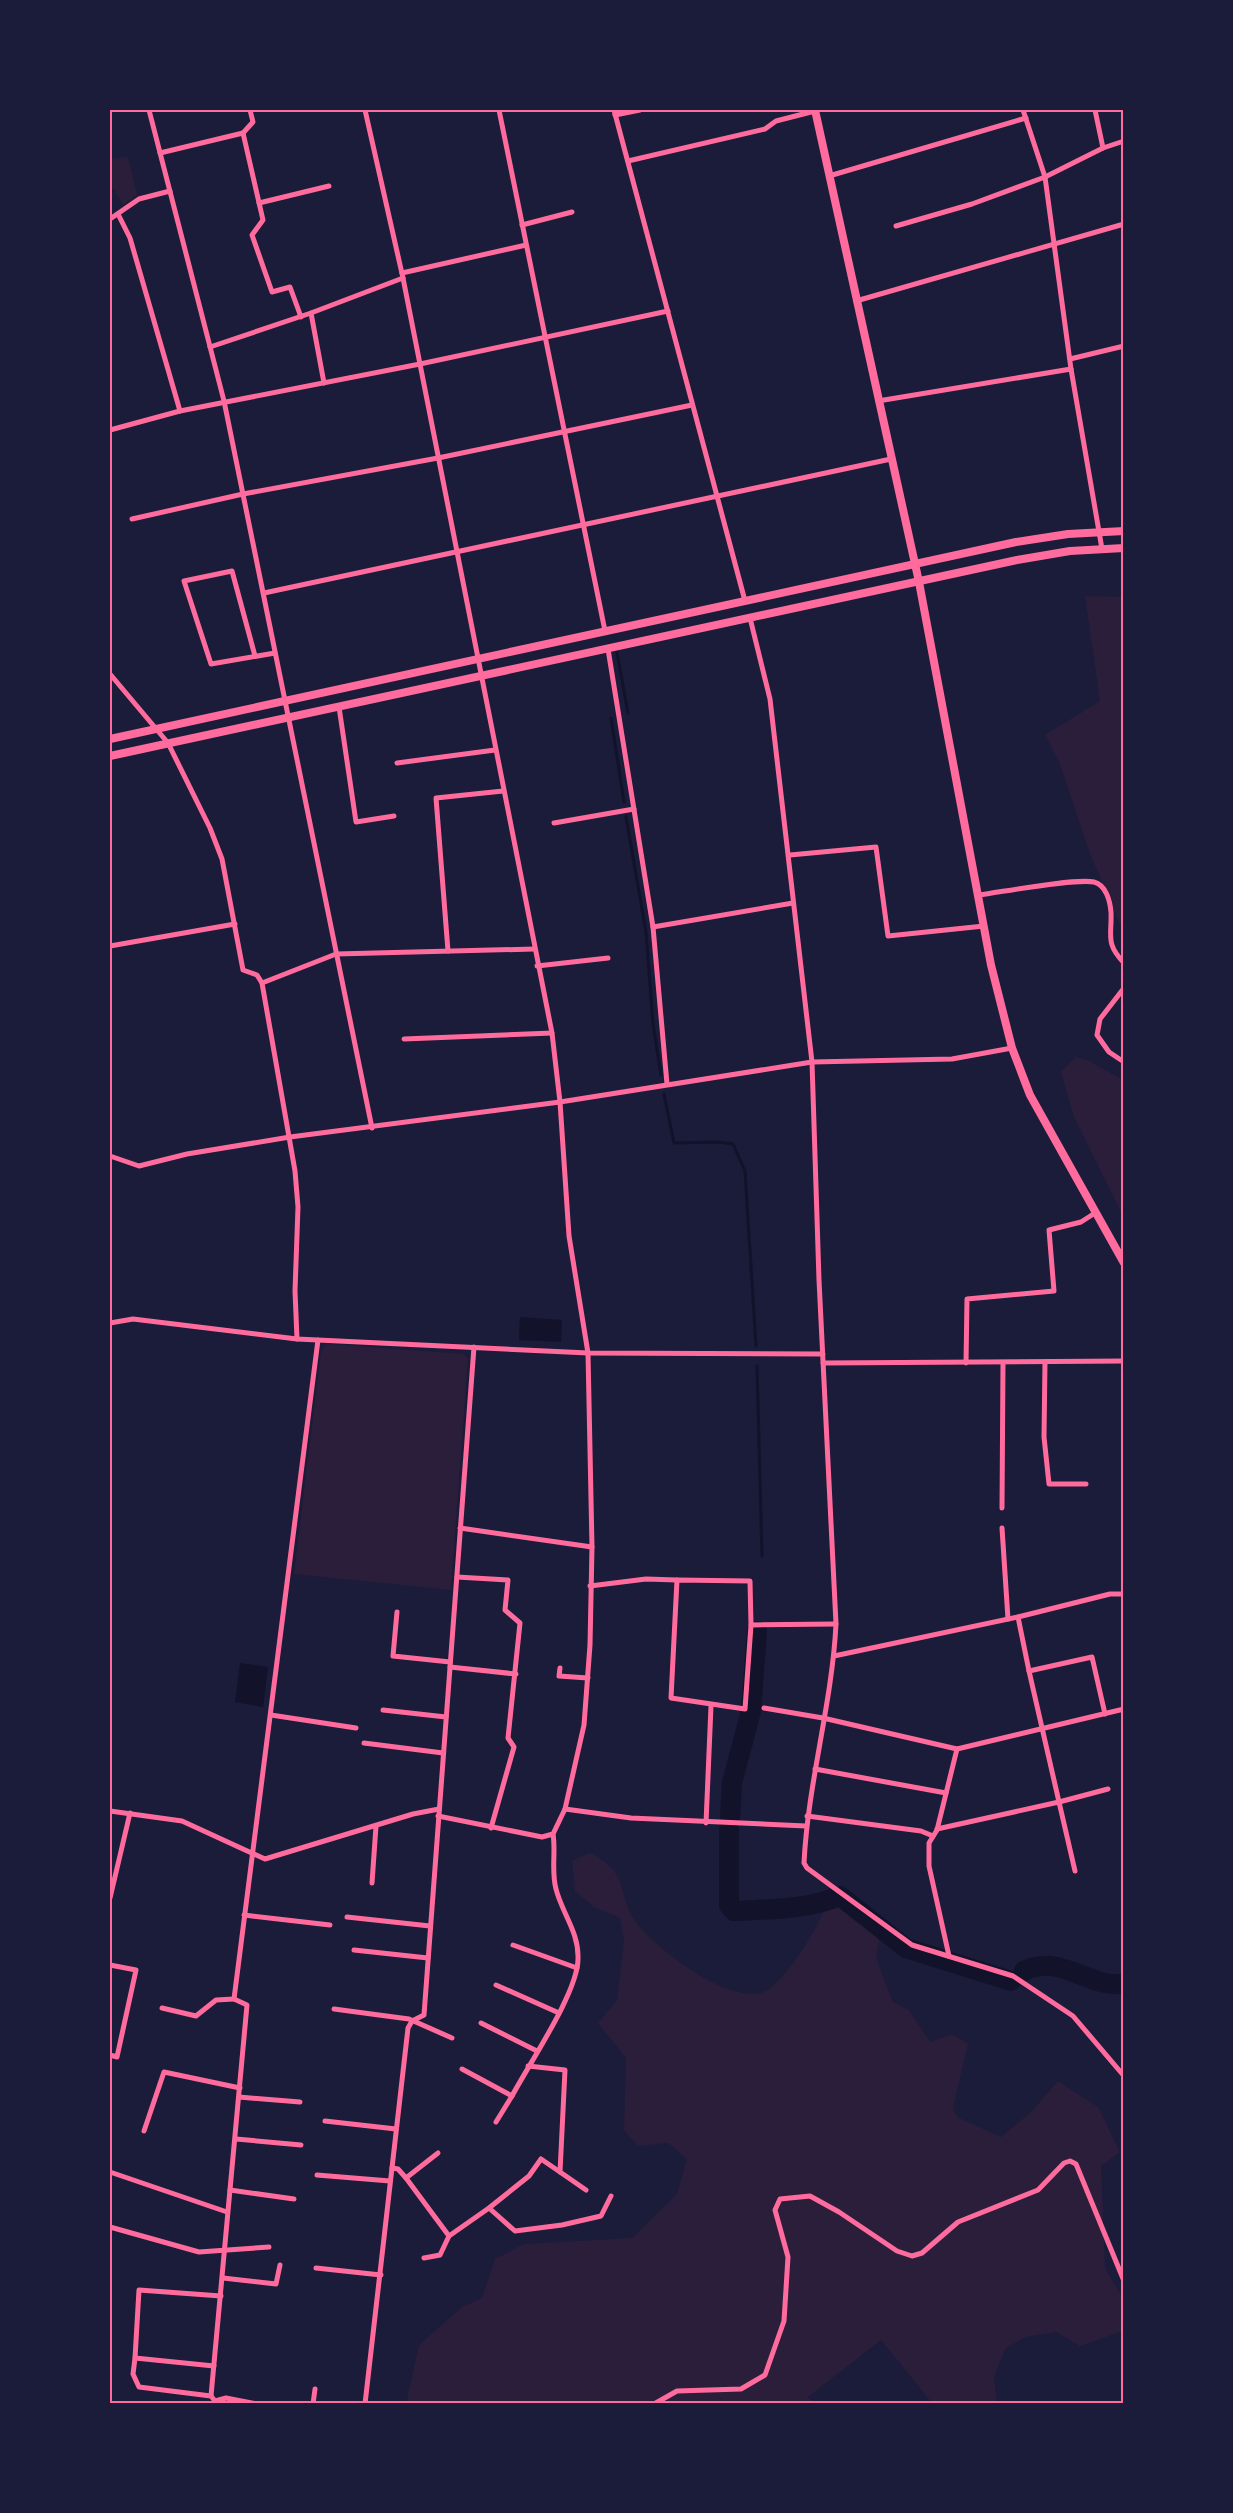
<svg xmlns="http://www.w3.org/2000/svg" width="1233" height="2513" font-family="Roboto,sans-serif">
<rect width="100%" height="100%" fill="#1b1b3a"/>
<g fill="#2a1e3b">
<path d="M128 157 137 195 123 205 114 189H111L110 159Z"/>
<path d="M1085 596 1123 597V932L1089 851 1060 764 1045 735 1100 701Z"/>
<path d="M1076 1057 1087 1060 1123 1080V1216L1074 1117 1061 1072Z"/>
<path d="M328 1344 463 1354 468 1359 451 1590 294 1574 321 1351 325 1345Z"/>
<path d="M590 1853C630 1873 616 1890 634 1919 652 1947 737 2012 769 1989 792 1971 815 1932 826 1906L837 1902 880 1937 876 1958 893 2002 909 2010 930 2042 952 2034 968 2044 953 2108 957 2117 1001 2137 1032 2111 1058 2081 1098 2107 1120 2152 1101 2166 1105 2268 1123 2299V2331L1080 2346 1056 2332 1025 2337 1005 2349 994 2377 997 2403H932L881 2340 808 2397 813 2403 406 2404 419 2345 462 2307 482 2298 495 2259 524 2244 632 2238 677 2194 687 2159 668 2143 638 2146 624 2130 626 2058 598 2023 617 2000 624 1940 620 1918 594 1907 575 1891 572 1861Z"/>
</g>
<g fill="#12122b">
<path d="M520 1317 562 1320 561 1342 519 1340Z"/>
<path d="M240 1663 268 1667 263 1707 235 1702Z"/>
</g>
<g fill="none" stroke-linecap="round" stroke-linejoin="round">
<g stroke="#12122b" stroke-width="3">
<path d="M616 647 628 713"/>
<path d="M611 718 624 802"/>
<path d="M626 817 646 932 653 1024 661 1075"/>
<path d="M664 1094 674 1143 717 1142 733 1144 745 1171 756 1346"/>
<path d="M757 1366 762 1556"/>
</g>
<g stroke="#12122b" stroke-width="20">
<path d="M730 1819 732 1783 751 1711 757 1631"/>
<path d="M729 1829V1905L734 1911C770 1909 806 1910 840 1896L906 1948 1011 1981"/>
<path d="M1024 1971C1061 1953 1087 1988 1124 1984"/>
</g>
<g stroke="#ff6b9d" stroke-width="5">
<path d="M149 110 224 401 372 1128"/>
<path d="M365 110 403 278 552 1033 560 1102 569 1236 588 1353 592 1547 590 1645 584 1725 565 1809 553 1834 542 1837 438 1816"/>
<path d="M499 110 605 631"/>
<path d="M614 110 745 601"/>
<path d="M1023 110 1045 177 1071 369 1102 549"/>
<path d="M1095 110 1103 148 1124 141"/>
<path d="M615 115 640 110"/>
<path d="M243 133 263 220 252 235 272 292 290 287 301 317"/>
<path d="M160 153 243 133 253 122 250 110"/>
<path d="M628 161 765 129 776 121 815 111"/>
<path d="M829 176 1026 118"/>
<path d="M259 203 329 186"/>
<path d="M118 214 130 238 180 411"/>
<path d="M110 219 139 199 170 191"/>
<path d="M522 225 572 212"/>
<path d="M896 226 972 204 1045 177 1103 148"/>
<path d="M402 273 526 245"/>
<path d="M856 301 1124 224"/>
<path d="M311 313 403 278"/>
<path d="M210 347 311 313 324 383"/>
<path d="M1070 359 1124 346"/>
<path d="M878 401 1071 369"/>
<path d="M110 430 180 411 420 364 668 311"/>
<path d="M132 519 243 494 438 458 692 405"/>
<path d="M264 593 891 459"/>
<path d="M750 618 770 699 812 1062 819 1280 836 1624C832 1704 808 1782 804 1863L807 1868 912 1945 1013 1976 1073 2016 1124 2076"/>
<path d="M608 649 653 927 667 1084"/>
<path d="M255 656 232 571 184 581 211 664 275 653"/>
<path d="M110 674 168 743 210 828 222 859 243 970 257 975 262 983 295 1171 298 1207 295 1291 297 1339"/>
<path d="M339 707 356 822 394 816"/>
<path d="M397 763 495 750"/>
<path d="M554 823 634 809"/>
<path d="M790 855 876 847 888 936 984 926"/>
<path d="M979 895C1002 892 1075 878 1094 882 1106 885 1110 901 1111 912 1112 936 1105 943 1124 963"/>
<path d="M653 927 793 903"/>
<path d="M110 946 235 924"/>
<path d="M448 951 436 798 503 791"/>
<path d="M537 966 608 958"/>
<path d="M262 983 336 954 534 949"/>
<path d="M1124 988 1100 1019 1097 1035 1109 1052 1124 1062"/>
<path d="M404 1039 552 1033"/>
<path d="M110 1156 139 1166 187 1154 290 1137 560 1102 812 1062 952 1059 1012 1048"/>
<path d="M110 1323 133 1319 297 1339 588 1353 823 1354"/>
<path d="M1045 1362 1044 1437 1049 1484H1086"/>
<path d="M823 1363 1124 1361"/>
<path d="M966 1363 967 1299 1054 1291 1049 1230 1081 1222 1095 1213"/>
<path d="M1002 1508 1003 1363"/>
<path d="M460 1528 592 1547"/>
<path d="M1002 1528 1008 1619"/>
<path d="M457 1577 508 1580 505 1610 520 1623 508 1738 514 1747 491 1828"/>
<path d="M677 1580 750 1581 751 1625 745 1709 671 1698Z"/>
<path d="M590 1586 646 1579 677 1580"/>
<path d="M397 1612 393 1656 450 1662"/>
<path d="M1018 1617 1029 1671 1092 1657 1105 1714"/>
<path d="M751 1625 836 1624"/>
<path d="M834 1656 1018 1617 1110 1594H1124"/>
<path d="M450 1667 516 1674"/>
<path d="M560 1668 559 1676 588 1678"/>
<path d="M1029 1671 1059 1802 1108 1789"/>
<path d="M764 1708 823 1718 957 1749"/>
<path d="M383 1710 446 1717"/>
<path d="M271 1715 356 1728"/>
<path d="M364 1743 443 1753"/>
<path d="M815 1769 946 1793"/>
<path d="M565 1809 631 1818 806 1826"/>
<path d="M110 1811 182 1821 265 1859 413 1814 439 1809"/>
<path d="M807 1816 921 1831 933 1836"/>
<path d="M706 1823 711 1706"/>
<path d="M937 1829 1059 1802 1075 1871"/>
<path d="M372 1883 376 1826"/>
<path d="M110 1898 130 1813"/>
<path d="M244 1915 330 1925"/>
<path d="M347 1917 430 1926"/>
<path d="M513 1945 577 1968"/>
<path d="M354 1950 428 1958"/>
<path d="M949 1956 929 1866V1843L937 1830 957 1749 1124 1709"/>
<path d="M110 1965 136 1970 117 2057 110 2055"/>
<path d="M496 1985 559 2013"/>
<path d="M162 2008 196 2016 216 2000 234 1999"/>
<path d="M334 2009 409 2019 452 2038"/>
<path d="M481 2023 537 2051"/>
<path d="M528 2066 565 2070 560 2172 586 2190"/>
<path d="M462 2069 512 2096 496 2122"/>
<path d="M512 2096C529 2064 578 1992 578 1959 579 1932 562 1913 556 1889 551 1871 556 1852 553 1834"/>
<path d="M239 2097 300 2102"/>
<path d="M325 2121 396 2129"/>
<path d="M144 2131 164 2072 240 2088"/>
<path d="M236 2139 301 2145"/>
<path d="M392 2168 398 2169 406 2178 438 2153"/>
<path d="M110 2172 227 2212"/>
<path d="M317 2175 390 2181"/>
<path d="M406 2178 449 2236 489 2208 515 2231 562 2225 601 2216 611 2196"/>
<path d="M230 2190 294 2199"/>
<path d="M489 2208 529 2176 541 2159 560 2172"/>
<path d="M110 2227 199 2252 269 2247"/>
<path d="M424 2258 440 2255 449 2236"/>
<path d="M316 2268 381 2275"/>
<path d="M223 2278 276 2284 280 2265"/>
<path d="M135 2358 133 2374 139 2387 211 2396 215 2401 226 2398 257 2404"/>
<path d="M214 2366 135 2358 139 2290 221 2296"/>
<path d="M211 2396 247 2005 234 1999 318 1340"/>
<path d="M313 2404 315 2389"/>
<path d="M365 2404 408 2028 412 2021 424 2015 474 1347"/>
<path d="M654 2404 677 2391 741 2389 765 2375 784 2321 788 2257 775 2210 780 2199 810 2196 839 2212 897 2251 912 2256 922 2253 958 2222 1038 2190 1064 2163 1070 2161 1076 2164 1124 2281"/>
</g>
<g stroke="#ff6b9d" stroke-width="8">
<path d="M110 739 1016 542 1068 534 1124 531"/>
<path d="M110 756 1017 560 1070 551 1124 548"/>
</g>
<path stroke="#ff6b9d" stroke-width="8" d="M815 110 919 582 991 965 1012 1048 1030 1095 1124 1263"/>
</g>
<rect width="1233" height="2513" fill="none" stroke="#1b1b3a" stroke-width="222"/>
<rect x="111" y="111" width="1011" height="2291" fill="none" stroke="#ff6b9d" stroke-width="2"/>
</svg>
